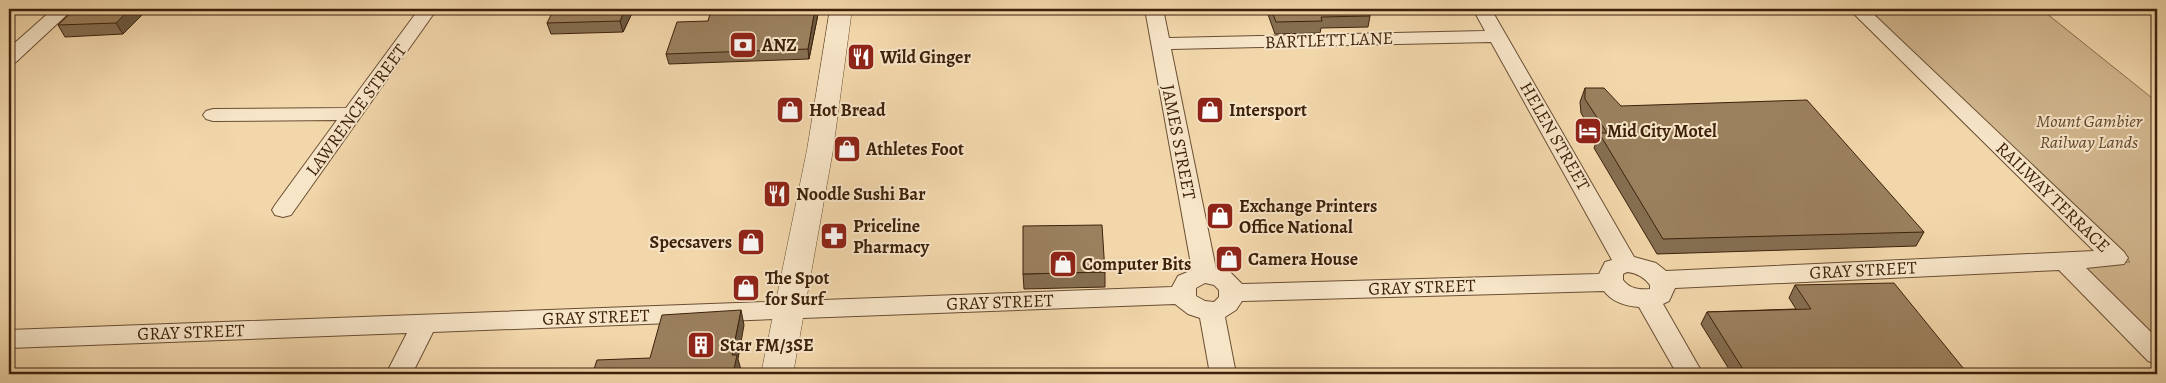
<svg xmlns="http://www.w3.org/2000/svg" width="2166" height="383" font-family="Alegreya,serif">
<rect width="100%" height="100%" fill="#f2d7ab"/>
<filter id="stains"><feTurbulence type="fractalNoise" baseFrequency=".004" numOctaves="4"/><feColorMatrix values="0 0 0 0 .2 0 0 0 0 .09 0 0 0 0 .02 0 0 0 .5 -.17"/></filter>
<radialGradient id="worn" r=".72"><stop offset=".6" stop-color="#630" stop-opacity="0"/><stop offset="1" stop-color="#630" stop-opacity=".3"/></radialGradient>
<path fill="#d3b890" stroke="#886c4e" d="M1865 9H2041L2157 102V345L2077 266 2130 262Z"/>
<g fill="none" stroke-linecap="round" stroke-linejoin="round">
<g stroke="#6a4e33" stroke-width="2">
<g id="minor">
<path d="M53 9H73L16 62 9 64V48Z"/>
<path d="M419 9H437L291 215 283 217 275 215 272 210 275 205 337 120 213 121 206 119 203 115 206 111 213 109 346 108Z"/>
<path d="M1145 9H1163L1169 38 1485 31 1473 9H1491L1634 257 1656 263 1666 271 2094 251 1849 9H1868L2124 252 2128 258 2124 264 2086 268 2157 338V364L2148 361 2059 270 1675 288 1669 301 1663 304 1703 374H1677L1639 307C1626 306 1612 302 1604 291L1242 301 1236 310 1225 317 1236 374H1210L1200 318 1188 314 1175 304 433 332 412 374H386L407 333 9 348V330L1172 287 1178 276 1192 270ZM1491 42 1612 260 1605 262 1599 274 1242 284 1230 272 1216 269 1171 49ZM1627 272C1637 273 1644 277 1650 285V289C1639 290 1630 289 1623 280V274ZM1205 283 1214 285 1219 290V297L1214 302 1205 301 1196 296V288Z"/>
</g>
</g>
<g stroke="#6a4e33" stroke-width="1">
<path id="tertiary" d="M830 9H852L833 150 793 374H761L807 150Z"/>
</g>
<use href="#minor" fill="#f7e5c8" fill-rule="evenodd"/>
<use href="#tertiary" fill="#f7e5c8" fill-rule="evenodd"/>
</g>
<g fill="#856e51" stroke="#3d210b">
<path d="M75 9H148L123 34 65 37 58 25Z"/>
<path d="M634 9 623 32 551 34 547 23Z"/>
<path d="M716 9H819L809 59 669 64 666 54 708 21Z"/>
<path d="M1266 9H1367L1370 16 1368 27 1321 28 1320 33 1275 34Z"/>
<path d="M1585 88 1621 106 1924 232 1916 246 1657 254 1594 148 1597 140 1581 113 1580 102Z"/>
<path d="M1105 272V287L1024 289 1023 274Z"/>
<path d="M1795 285 1968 374H1732L1701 324 1707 312 1796 309 1789 298Z"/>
</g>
<g fill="#6c5a42" stroke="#3d210b">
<path d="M130 9H148L123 34 116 23Z"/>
<path d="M625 9H634L623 32 620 21Z"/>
<path d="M815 9H819L809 59 808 49Z"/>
<path d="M741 310 744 325 738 359 741 370 740 374H733L732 355Z"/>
</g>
<g fill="#9b805e" stroke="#3d210b">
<path d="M75 9H130L116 23 58 25Z"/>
<path d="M554 9H625L620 21 547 23Z"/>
<path d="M716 9H815L808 49 666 54 677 22 708 21 711 10Z"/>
<path d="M1271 9H1367L1370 16 1321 17 1322 21 1276 22Z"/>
<path d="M1585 88H1604L1621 106 1807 100 1924 232 1663 239 1599 133H1607L1585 99Z"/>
<path d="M1102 225 1105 272 1023 274V226Z"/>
<path d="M1894 283 1968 374H1746L1707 312 1811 309 1795 285Z"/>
<path d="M741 310 732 355H737L733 374H532L593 372 597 360 650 358 662 315Z"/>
</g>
<defs>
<g id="bank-square" transform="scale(1.4375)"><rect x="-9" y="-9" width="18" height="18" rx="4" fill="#8f2418" stroke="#f7e5c8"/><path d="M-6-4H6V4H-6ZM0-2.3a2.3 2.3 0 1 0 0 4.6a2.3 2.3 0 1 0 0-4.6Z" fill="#fff"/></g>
<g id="restaurant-square" transform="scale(1.4375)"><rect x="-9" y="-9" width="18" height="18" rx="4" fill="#8f2418" stroke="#f7e5c8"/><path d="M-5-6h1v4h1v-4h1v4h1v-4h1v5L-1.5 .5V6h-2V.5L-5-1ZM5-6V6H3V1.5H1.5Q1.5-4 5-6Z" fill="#fff"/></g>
<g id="shop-square" transform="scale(1.4375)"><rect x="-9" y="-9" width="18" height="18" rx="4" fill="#8f2418" stroke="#f7e5c8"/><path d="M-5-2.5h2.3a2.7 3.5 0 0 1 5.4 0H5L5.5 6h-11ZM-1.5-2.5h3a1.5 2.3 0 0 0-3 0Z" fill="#fff"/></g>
<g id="hotel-square" transform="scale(1.4375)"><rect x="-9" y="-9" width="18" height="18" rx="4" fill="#8f2418" stroke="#f7e5c8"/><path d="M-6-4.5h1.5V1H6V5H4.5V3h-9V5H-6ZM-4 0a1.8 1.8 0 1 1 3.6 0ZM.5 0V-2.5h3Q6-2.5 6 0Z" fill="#fff"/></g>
<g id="pharmacy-square" transform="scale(1.4375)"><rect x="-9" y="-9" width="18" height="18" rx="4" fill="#8f2418" stroke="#f7e5c8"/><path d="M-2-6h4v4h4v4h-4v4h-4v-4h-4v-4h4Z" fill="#fff"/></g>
<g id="building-square" transform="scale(1.4375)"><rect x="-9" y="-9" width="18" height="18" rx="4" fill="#8f2418" stroke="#f7e5c8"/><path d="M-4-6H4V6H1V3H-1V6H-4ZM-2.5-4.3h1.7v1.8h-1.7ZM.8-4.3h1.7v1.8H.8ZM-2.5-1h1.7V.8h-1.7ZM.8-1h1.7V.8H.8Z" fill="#fff"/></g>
</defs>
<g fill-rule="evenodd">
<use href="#bank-square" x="743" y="45"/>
<use href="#restaurant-square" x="861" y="57"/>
<use href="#shop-square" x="790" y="110"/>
<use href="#shop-square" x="1210" y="110"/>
<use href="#hotel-square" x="1588" y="131"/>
<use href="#shop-square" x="847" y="149"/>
<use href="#restaurant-square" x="777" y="194"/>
<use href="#shop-square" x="1220" y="216"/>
<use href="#pharmacy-square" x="834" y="236"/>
<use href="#shop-square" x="751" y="242"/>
<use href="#shop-square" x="1229" y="259"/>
<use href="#shop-square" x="1063" y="264"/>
<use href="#shop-square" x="746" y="288"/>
<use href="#building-square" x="701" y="345"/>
</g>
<g text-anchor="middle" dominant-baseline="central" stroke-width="4" stroke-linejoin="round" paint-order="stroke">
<g font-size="18" fill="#3d210b" stroke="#f7e5c8">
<text transform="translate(1329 40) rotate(-2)">BARTLETT LANE</text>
<text transform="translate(356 110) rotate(-54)">LAWRENCE STREET</text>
<text transform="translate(1555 136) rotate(60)">HELEN STREET</text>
<text transform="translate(1179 142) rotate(79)">JAMES STREET</text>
<text transform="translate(2053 197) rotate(44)">RAILWAY TERRACE</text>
<text transform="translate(1863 270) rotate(-3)">GRAY STREET</text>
<text transform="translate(1422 287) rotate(-2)">GRAY STREET</text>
<text transform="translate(1000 302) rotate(-2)">GRAY STREET</text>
<text transform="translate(596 317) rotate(-2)">GRAY STREET</text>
<text transform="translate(191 332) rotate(-2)">GRAY STREET</text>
</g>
<g font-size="18" font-weight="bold" fill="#3d210b" stroke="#f7e5c8" text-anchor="start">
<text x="762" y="45">ANZ</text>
<text x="880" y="57">Wild Ginger</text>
<text x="809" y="110">Hot Bread</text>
<text x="1229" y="110">Intersport</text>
<text x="1607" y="131">Mid City Motel</text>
<text x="866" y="149">Athletes Foot</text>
<text x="796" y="194">Noodle Sushi Bar</text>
<text x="1239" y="206">Exchange Printers<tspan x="1239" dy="21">Office National</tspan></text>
<text x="853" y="226">Priceline<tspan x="853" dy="21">Pharmacy</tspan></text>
<text x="732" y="242" text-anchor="end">Specsavers</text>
<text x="1248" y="259">Camera House</text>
<text x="1082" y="264">Computer Bits</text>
<text x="765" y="278">The Spot<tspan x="765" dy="21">for Surf</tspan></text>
<text x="720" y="345">Star FM/3SE</text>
</g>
<g font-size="18" font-style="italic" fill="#62472c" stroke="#f7e5c8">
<text x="2089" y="121">Mount Gambier<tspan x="2089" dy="21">Railway Lands</tspan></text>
</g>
</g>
<rect width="2166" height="383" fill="none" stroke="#f2d7ab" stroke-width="30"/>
<rect x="10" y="10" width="2146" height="363" fill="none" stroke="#3d210b" stroke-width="2.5"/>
<rect x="15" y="15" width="2136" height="353" fill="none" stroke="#3d210b"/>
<rect width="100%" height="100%" filter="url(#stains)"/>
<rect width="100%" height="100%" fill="url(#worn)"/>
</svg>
